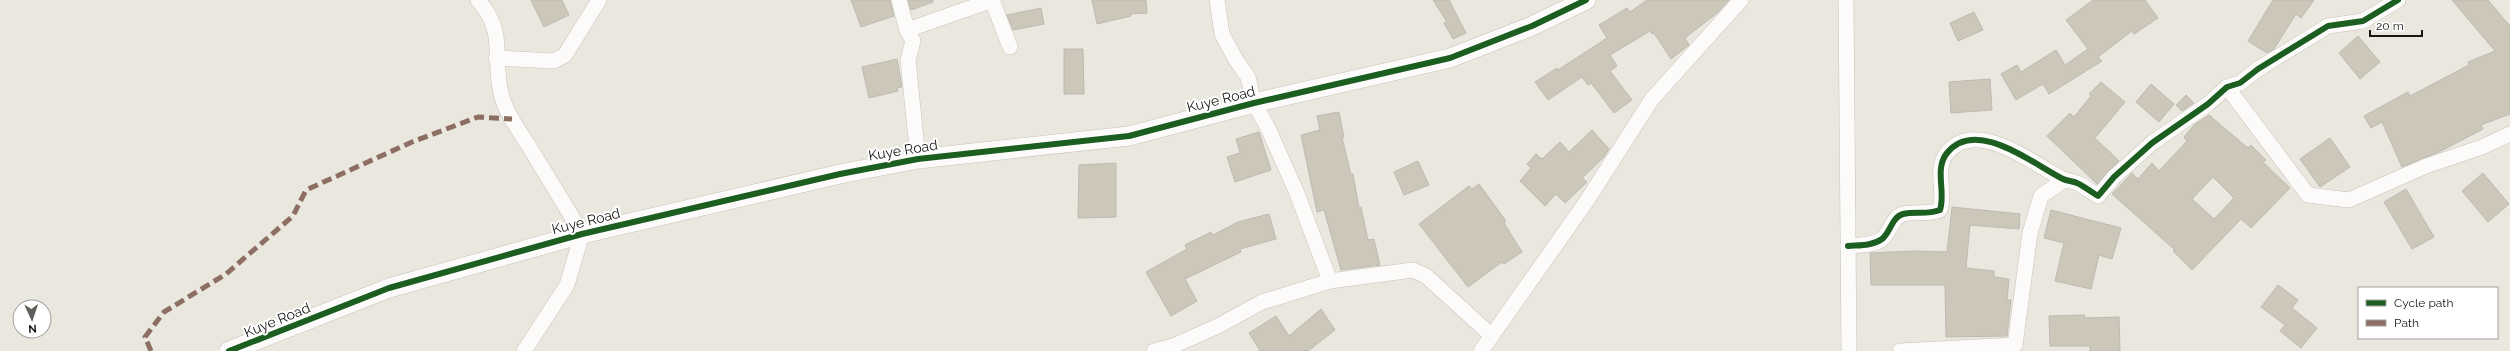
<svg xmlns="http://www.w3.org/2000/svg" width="2510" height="351" font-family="Raleway,sans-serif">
<rect width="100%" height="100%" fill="#eae7de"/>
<g fill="#ccc7b9" stroke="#bcbab3" fill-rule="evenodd">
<path d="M531 0H562L569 15 544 27Z"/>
<path d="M851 0H890L894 16 861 27Z"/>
<path d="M908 0H933V2L911 10Z"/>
<path d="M1092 0H1146L1147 13 1130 14 1131 16 1097 24Z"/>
<path d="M1433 0H1449L1466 33 1453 39 1444 23 1447 22Z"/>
<path d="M1647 0H1729L1717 13 1685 38 1689 45 1671 59 1654 33 1652 34 1650 31 1610 55 1617 66 1610 71 1632 100 1614 113 1591 83 1588 85 1582 77 1548 100 1535 82 1557 68 1558 70 1607 38 1599 25 1627 8 1630 12Z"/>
<path d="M2093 0H2145L2158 18 2134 34 2132 31 2098 57 2102 61 2049 94 2043 84 2016 100 2001 74 2017 65 2021 72 2056 50 2065 65 2088 49 2066 20Z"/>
<path d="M2273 0H2314L2301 18 2296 14 2274 49 2267 53 2248 41Z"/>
<path d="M2452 0H2488L2510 26V114L2481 125 2483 129 2439 152 2402 167 2382 122 2371 128 2364 116 2408 92 2410 96 2469 65 2468 62 2495 51Z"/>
<path d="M1041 8 1044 24 1013 30 1007 15Z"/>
<path d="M1974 12 1983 30 1958 41 1950 23Z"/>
<path d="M2358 36 2380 62 2360 79 2339 53Z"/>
<path d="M1064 49H1083L1084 94H1064Z"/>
<path d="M897 59 902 87 897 88 898 91 869 98 862 67Z"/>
<path d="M1990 79 1992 110 1951 113 1949 82Z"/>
<path d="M2101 82 2125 102 2095 138 2119 161 2097 184 2047 136 2070 113 2074 117 2091 96 2089 94Z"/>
<path d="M2151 84 2174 104 2159 122 2136 102Z"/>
<path d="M2186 95 2194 103 2182 111 2176 105Z"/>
<path d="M1339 112 1344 137H1342L1351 175 1353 174 1359 208 1361 207 1368 240 1374 239 1380 265 1341 270 1324 210 1317 212 1301 135 1320 130 1317 116Z"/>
<path d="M2209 115 2248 148 2251 145 2266 160 2263 162 2290 188 2251 228 2241 219 2192 270 2173 251 2175 250 2112 194 2132 173 2138 179 2152 163 2159 171 2187 141 2184 137 2195 124ZM2213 177 2234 198 2214 219 2192 199Z"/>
<path d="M1592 130 1609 149 1604 157 1582 178 1587 182 1565 203 1556 194 1545 206 1520 181 1531 168 1527 164 1536 154 1542 159 1560 142 1569 152Z"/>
<path d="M1259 132 1271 170 1235 182 1227 157 1240 153 1236 139Z"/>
<path d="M2330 138 2350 167 2320 187 2300 159Z"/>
<path d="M1418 161 1429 185 1404 195 1394 172Z"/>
<path d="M1116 163V217L1078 218 1079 165Z"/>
<path d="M2483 173 2509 204 2488 222 2462 191Z"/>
<path d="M1479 184 1506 221 1504 223 1522 252 1504 264 1502 262 1468 287 1419 224 1469 186 1472 189Z"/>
<path d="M2406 189 2434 237 2412 249 2384 202Z"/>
<path d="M1952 207 2020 214 2019 229 1970 225 1966 268 1994 271V277L2009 279 2007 300H2011L2007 336 1946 337 1945 285H1871L1870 253 1916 251 1947 252Z"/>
<path d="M2051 210 2121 228 2112 259 2099 255 2091 289 2055 281 2064 243 2044 238Z"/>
<path d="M1269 214 1276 239 1240 249 1241 252 1185 279 1197 301 1171 316 1146 272 1187 249 1185 245 1211 232 1213 235 1238 222Z"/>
<path d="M2278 285 2298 300 2292 308 2317 328 2301 348 2280 331 2285 325 2261 307Z"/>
<path d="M1321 309 1335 330 1308 351H1260L1249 333 1276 316 1289 336Z"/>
<path d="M2085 315 2084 318 2119 317 2120 351H2090V346H2050L2049 316Z"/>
</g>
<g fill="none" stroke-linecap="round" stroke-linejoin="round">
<g stroke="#c6c3bc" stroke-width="16">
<g id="minor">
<path d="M478 0C508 34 491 58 502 97 507 115 520 132 530 148 547 176 565 205 582 234L567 285 524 351"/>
<path d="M899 0 907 30"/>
<path d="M992 0 1010 47"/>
<path d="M1217 0 1222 34 1236 60 1248 77 1254 103 1268 128 1296 191 1330 281"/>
<path d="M1846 0 1849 351"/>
<path d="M496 58 554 61 565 55 599 0"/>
<path d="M2227 87 2308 195 2349 200 2426 166 2482 147 2510 134"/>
<path d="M918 159 908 60 913 41 907 30 993 0"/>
<path d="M1848 246C1859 245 1872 246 1882 239 1890 233 1892 217 1903 214 1915 211 1927 215 1940 210 1946 192 1934 169 1947 153 1976 117 2033 164 2063 179 2067 181 2073 181 2077 183 2084 186 2091 192 2098 196L2114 177 2152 143 2208 104 2227 87 2240 83 2258 69 2328 26 2363 21 2398 0"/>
<path d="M1154 351 1173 346 1218 326 1262 302 1330 281 1413 270 1426 276 1491 335"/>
<path d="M1481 351 1586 202 1652 99 1741 0"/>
<path d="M1900 351 2015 345 2030 233 2041 196 2064 180"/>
</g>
</g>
<g stroke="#c6c3bc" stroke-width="20">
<path id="tertiary" d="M229 351 389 288 582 234 840 174 918 159 1129 136 1254 103 1450 58 1532 26 1586 0"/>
</g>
<use href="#minor" stroke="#fcfbfa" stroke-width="15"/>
<use href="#tertiary" stroke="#fcfbfa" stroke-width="19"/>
<path stroke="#8d6e63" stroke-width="5" stroke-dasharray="10 5" stroke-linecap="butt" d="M151 351 145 337 164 312 226 274 293 216 306 190 412 142 478 117 512 119"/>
<g stroke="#fff" stroke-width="8">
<g id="cycleway">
<path d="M1848 246C1859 245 1872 246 1882 239 1890 233 1892 217 1903 214 1915 211 1927 215 1940 210 1946 192 1934 169 1947 153 1976 117 2033 164 2063 179 2067 181 2073 181 2077 183 2084 186 2091 192 2098 196L2114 177 2152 143 2208 104 2227 87 2240 83 2258 69 2328 26 2363 21 2398 0"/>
<path d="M229 351 389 288 582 234 840 174 918 159 1129 136 1254 103 1450 58 1532 26 1586 0"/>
</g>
</g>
<use href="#cycleway" stroke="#1b5e20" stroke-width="6"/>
</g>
<g text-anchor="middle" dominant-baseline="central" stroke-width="4" stroke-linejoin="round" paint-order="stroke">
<g font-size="14" fill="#171611" stroke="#fff">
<text transform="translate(1221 99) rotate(-14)">Kuye Road</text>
<text transform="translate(903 150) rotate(-9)">Kuye Road</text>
<text transform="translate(586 221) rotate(-14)">Kuye Road</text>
<text transform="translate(277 320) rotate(-22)">Kuye Road</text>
</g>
</g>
<rect x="2358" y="287" width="140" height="52" fill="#ffffff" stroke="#a2a2a0"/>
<rect x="2366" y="300" width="20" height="6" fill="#1b5e20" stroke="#a2a2a0"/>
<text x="2394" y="307" font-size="12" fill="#171611">Cycle path</text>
<rect x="2366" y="320" width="20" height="6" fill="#8d6e63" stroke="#a2a2a0"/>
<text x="2394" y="327" font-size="12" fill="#171611">Path</text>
<g transform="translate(32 319) rotate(177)"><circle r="19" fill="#ffffff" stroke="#a2a2a0"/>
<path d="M0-3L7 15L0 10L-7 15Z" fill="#615f59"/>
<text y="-6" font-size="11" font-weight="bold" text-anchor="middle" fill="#171611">N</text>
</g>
<path d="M2370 30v6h52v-6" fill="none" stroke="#171611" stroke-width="2"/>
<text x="2376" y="30" font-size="12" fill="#171611" stroke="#ffffff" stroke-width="3" paint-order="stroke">20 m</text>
</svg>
